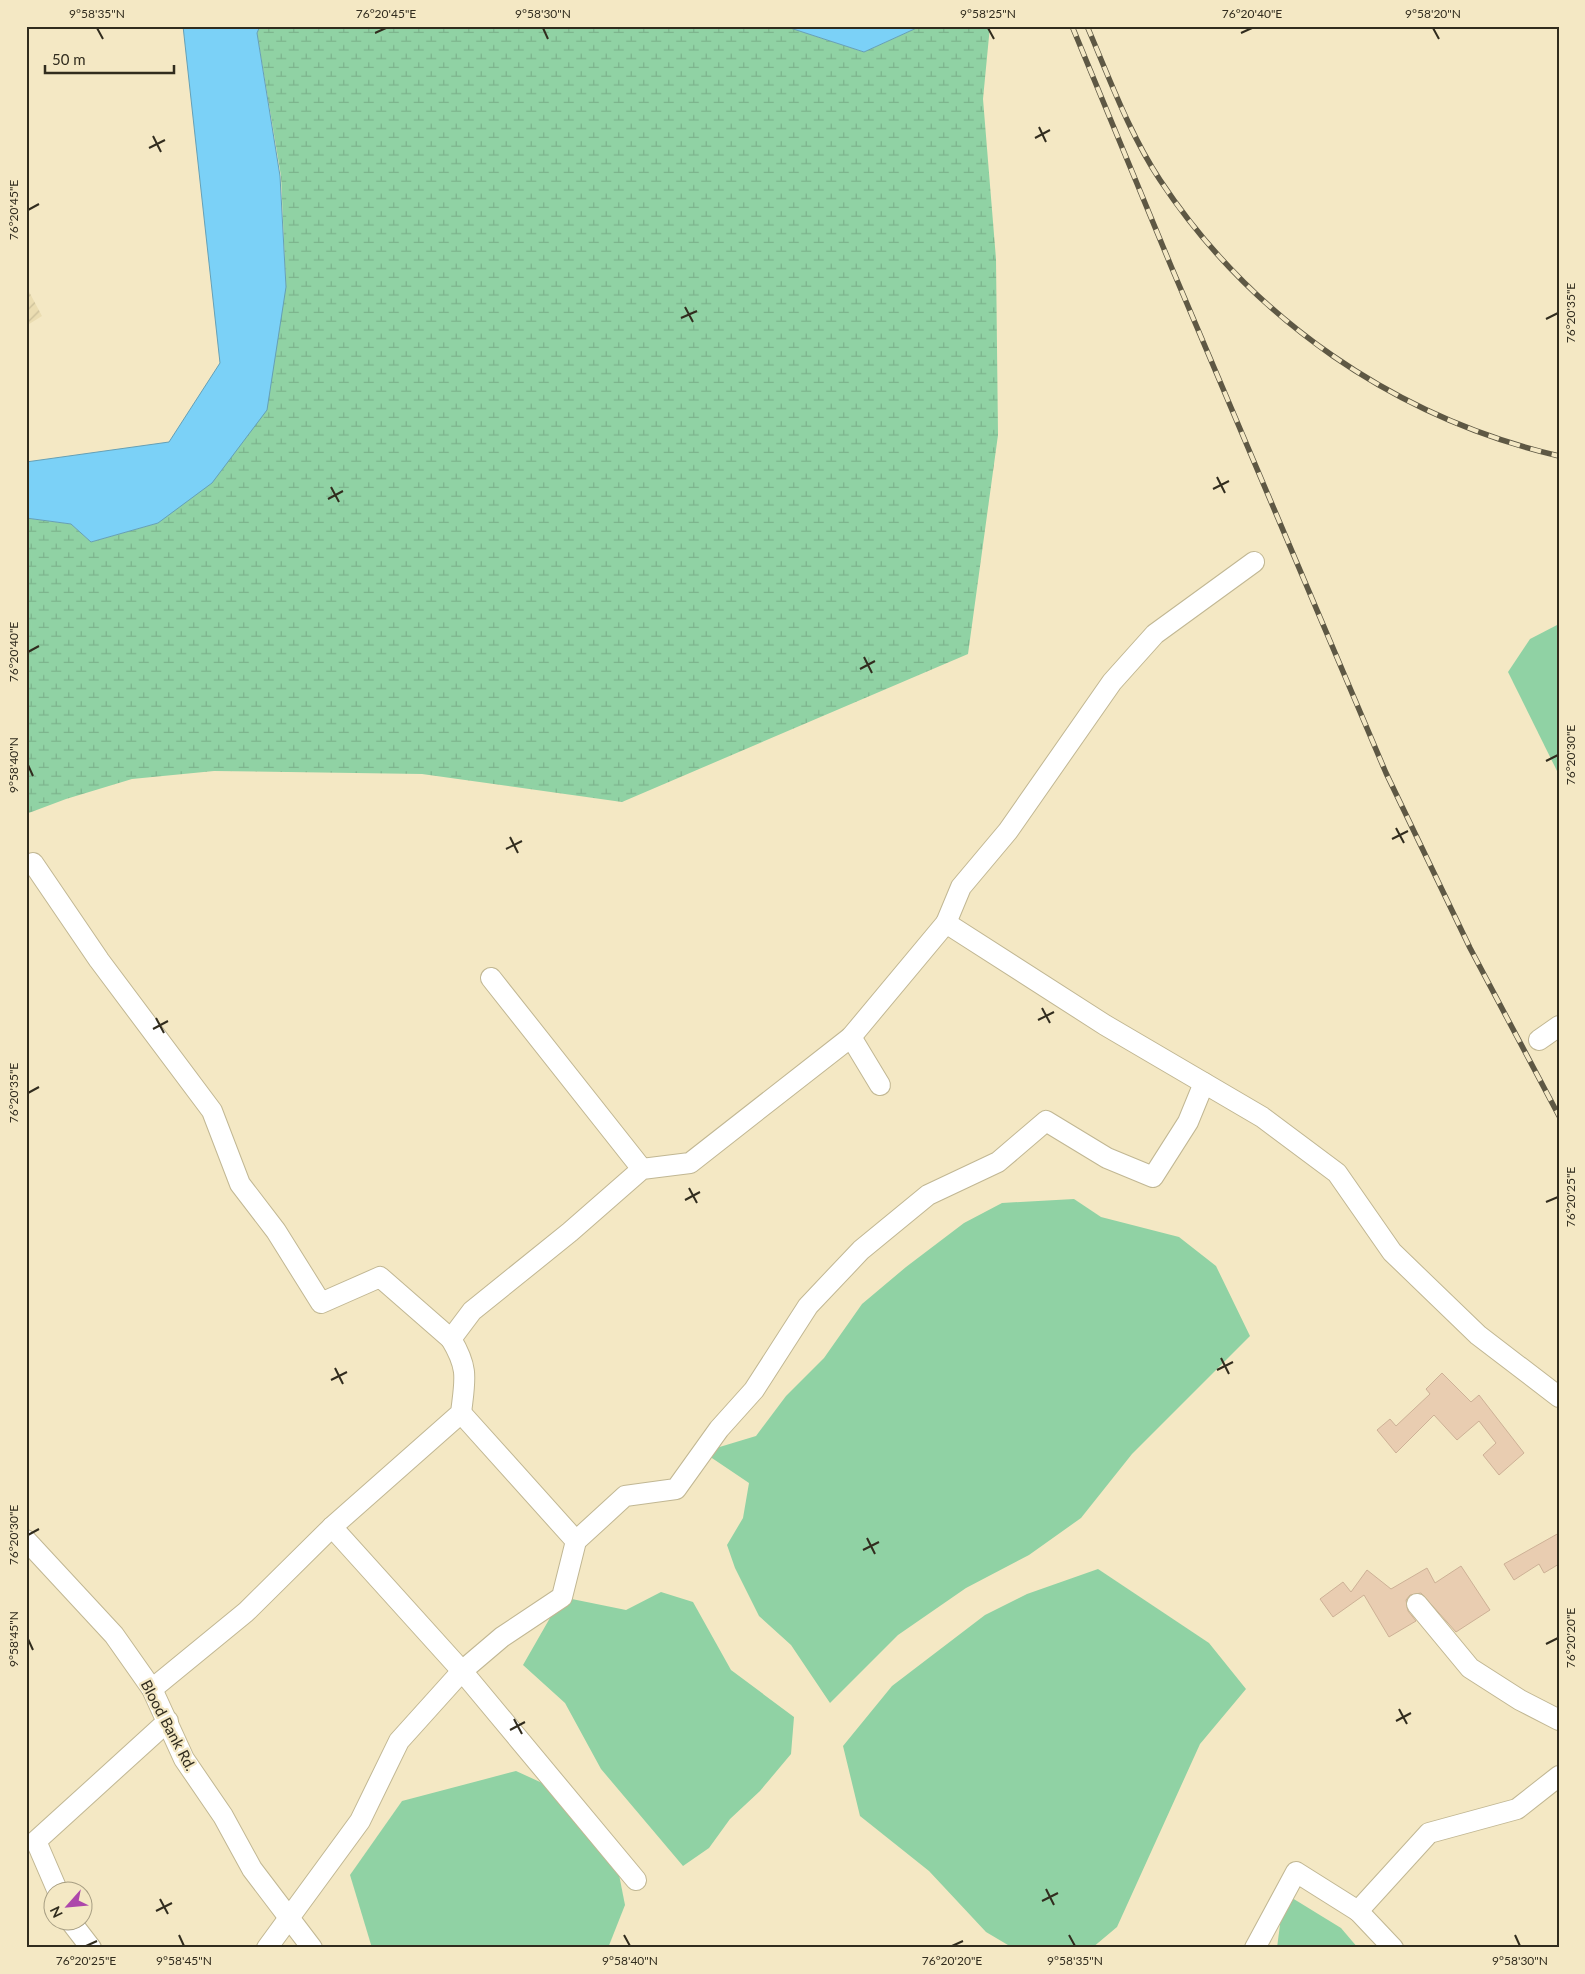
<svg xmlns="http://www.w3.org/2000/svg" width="1585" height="1974" font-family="Lato,sans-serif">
<defs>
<pattern id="industrial-furrows" width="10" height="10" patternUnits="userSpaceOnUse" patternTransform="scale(1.25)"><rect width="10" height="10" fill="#ebddb2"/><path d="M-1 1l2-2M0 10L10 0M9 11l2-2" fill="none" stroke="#cabe99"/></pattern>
<pattern id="wetland-marsh" width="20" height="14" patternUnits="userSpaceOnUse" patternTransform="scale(1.25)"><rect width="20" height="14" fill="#90d2a4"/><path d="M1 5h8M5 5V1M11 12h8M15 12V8" fill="none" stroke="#7db48d"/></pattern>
</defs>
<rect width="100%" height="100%" fill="#f4e8c4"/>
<path fill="url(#industrial-furrows)" d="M26 286 42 316 26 326Z"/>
<g fill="#90d2a4">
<path d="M1559 624V775L1508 672 1530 639Z"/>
<path d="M1074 1199 1101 1217 1179 1237 1216 1266 1250 1336 1132 1454 1081 1518 1029 1555 966 1588 898 1635 830 1703 791 1645 759 1616 735 1568 727 1545 743 1518 749 1483 703 1452 756 1436 786 1396 824 1358 862 1304 906 1267 964 1223 1002 1203Z"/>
<path d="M1098 1569 1209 1643 1246 1689 1200 1744 1117 1927 1092 1948H1013L986 1932 929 1871 860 1816 843 1746 892 1686 985 1615 1027 1594Z"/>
<path d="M661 1592 693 1602 731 1670 794 1717 791 1754 760 1791 730 1819 709 1848 683 1866 601 1769 565 1703 523 1665 562 1597 626 1610Z"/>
<path d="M516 1771 575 1798 612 1839 625 1905 608 1948H372L350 1875 402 1801Z"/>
<path d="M1284 1893 1341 1928 1358 1948H1277Z"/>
</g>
<path fill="url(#wetland-marsh)" d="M260 26H784L864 52 921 26H990L983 99 996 259 998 435 968 654 622 802 422 774 214 771 132 779 66 799 26 814V518L71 524 91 542 158 523 286 287 281 176 257 33Z"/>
<g fill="#7bd1f7" stroke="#65a0b6">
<path d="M183 26H260L257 33 280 176 286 287 267 410 212 483 158 523 91 542 71 524 26 518V462L169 442 220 363Z"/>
<path d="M784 26H921L864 52Z"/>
</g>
<g fill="#e9cdb1" stroke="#cdb196">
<path d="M1442 1373 1471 1402 1479 1395 1524 1453 1499 1475 1483 1455 1496 1443 1479 1421 1457 1440 1434 1415 1396 1453 1377 1430 1390 1419 1396 1426 1430 1394 1426 1389Z"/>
<path d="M1559 1533V1564L1544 1573 1539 1564 1514 1580 1504 1564Z"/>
<path d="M1461 1566 1490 1610 1456 1632 1421 1593 1410 1595 1406 1600 1408 1611 1416 1621 1389 1637 1364 1595 1333 1617 1320 1599 1343 1582 1351 1592 1367 1570 1391 1589 1427 1568 1435 1583Z"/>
</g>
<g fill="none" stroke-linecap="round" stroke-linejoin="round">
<g stroke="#c1b793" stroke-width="22">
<g id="minor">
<path d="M33 863 99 960 212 1111 240 1184 276 1231 321 1303 380 1277 451 1339 472 1311 570 1232 642 1169 690 1163 851 1037 946 923 1105 1025 1262 1117 1337 1173 1392 1252 1478 1335 1559 1397"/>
<path d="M946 923 961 887 1008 831 1112 682 1155 634 1254 562"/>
<path d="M491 978 642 1169"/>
<path d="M851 1037 880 1085"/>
<path d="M1539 1040 1559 1026"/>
<path d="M461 1413 576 1541"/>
<path d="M332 1527 462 1671 636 1880"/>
<path d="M26 1540 114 1635 152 1689 184 1759 223 1816 252 1869 312 1948"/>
<path d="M1417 1604 1470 1668 1520 1700 1559 1720"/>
<path d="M152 1689 246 1612 332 1527 461 1413C465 1379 469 1369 451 1339"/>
<path d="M58 1892 36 1841 168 1721"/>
<path d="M1358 1911 1393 1948"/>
<path d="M71 1922 91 1948"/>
<path d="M267 1948 360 1821 399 1741 462 1671 502 1637 562 1597 576 1541 625 1496 676 1489 719 1429 754 1390 808 1306 861 1250 928 1195 998 1162 1046 1121 1107 1158 1153 1177 1188 1122 1204 1083"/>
<path d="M1255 1948 1296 1872 1358 1911 1429 1833 1517 1809 1559 1776"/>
</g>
</g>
<use href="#minor" stroke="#fff" stroke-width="20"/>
<g stroke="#5e5844" stroke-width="5.5">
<g id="rail">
<path d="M1072 26 1171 266 1386 773 1470 948 1559 1116"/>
<path d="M1087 26C1109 77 1129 133 1160 180 1252 319 1396 418 1559 456"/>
</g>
</g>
<use href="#rail" stroke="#f4e8c4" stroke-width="4" stroke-dasharray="11" stroke-linecap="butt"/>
</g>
<path fill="none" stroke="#312c1e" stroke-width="2" d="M97 28 103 39M543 28 548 39M988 28 994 39M1433 28 1439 39M375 33 386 28M1241 33 1252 28M1039 127 1046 142M153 136 161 152M1035 138 1050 130M149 148 165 140M28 210 39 204M685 307 693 322M681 318 697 311M1546 319 1558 313M1217 477 1225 493M331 487 339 502M1213 489 1229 481M328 499 343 491M28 652 39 646M864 657 872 673M860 669 875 661M1546 761 1558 755M28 765 33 776M1396 828 1404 843M510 837 518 853M1392 839 1408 831M506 849 522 841M1042 1008 1050 1023M156 1018 164 1033M1038 1020 1054 1012M153 1029 168 1021M28 1093 39 1087M689 1188 697 1203M685 1200 700 1192M1546 1202 1558 1197M1221 1358 1229 1374M335 1368 343 1384M1217 1370 1233 1362M331 1380 347 1372M28 1535 39 1529M867 1538 875 1554M863 1550 879 1542M28 1639 33 1650M1546 1644 1558 1638M1399 1709 1407 1724M514 1719 522 1734M1396 1721 1411 1713M510 1730 525 1722M1046 1889 1054 1905M160 1899 168 1914M1042 1901 1058 1893M156 1911 172 1903M179 1935 184 1946M624 1935 630 1946M1069 1935 1075 1946M1515 1935 1520 1946M86 1946 97 1941M952 1946 963 1941"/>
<g text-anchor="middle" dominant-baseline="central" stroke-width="4.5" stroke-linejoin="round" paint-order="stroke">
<g font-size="15" fill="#312c1e" stroke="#f4e8c4">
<text transform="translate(169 1725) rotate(62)">Blood Bank Rd.</text>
</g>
</g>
<rect width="1585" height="1974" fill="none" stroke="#f4e8c4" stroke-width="55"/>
<g transform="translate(68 1906) rotate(243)"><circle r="24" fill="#f4e8c4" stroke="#a69d82"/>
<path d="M0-4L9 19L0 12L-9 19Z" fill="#ad47ab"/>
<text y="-8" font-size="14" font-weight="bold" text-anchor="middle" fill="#312c1e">N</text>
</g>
<path d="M45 65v8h129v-8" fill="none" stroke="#312c1e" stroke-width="2.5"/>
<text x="52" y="65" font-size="15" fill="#312c1e" stroke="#f4e8c4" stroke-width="4" paint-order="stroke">50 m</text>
<rect x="28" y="28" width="1530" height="1918" fill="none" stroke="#312c1e" stroke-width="2"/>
<g font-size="12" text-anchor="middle" fill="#312c1e">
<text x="97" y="18">9°58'35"N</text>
<text x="386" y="18">76°20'45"E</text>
<text x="543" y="18">9°58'30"N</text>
<text x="988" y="18">9°58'25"N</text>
<text x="1252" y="18">76°20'40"E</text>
<text x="1433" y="18">9°58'20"N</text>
<text transform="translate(14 210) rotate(-90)" y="4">76°20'45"E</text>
<text transform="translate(1571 313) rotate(-90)" y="4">76°20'35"E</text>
<text transform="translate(14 652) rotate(-90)" y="4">76°20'40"E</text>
<text transform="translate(1571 755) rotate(-90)" y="4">76°20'30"E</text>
<text transform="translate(14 765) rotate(-90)" y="4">9°58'40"N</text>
<text transform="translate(14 1093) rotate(-90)" y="4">76°20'35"E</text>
<text transform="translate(1571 1197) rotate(-90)" y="4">76°20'25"E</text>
<text transform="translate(14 1535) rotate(-90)" y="4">76°20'30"E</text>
<text transform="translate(1571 1638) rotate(-90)" y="4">76°20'20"E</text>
<text transform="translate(14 1639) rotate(-90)" y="4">9°58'45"N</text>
<text x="86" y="1965">76°20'25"E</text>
<text x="184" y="1965">9°58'45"N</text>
<text x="630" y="1965">9°58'40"N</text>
<text x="952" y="1965">76°20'20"E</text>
<text x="1075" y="1965">9°58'35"N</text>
<text x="1520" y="1965">9°58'30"N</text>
</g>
</svg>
